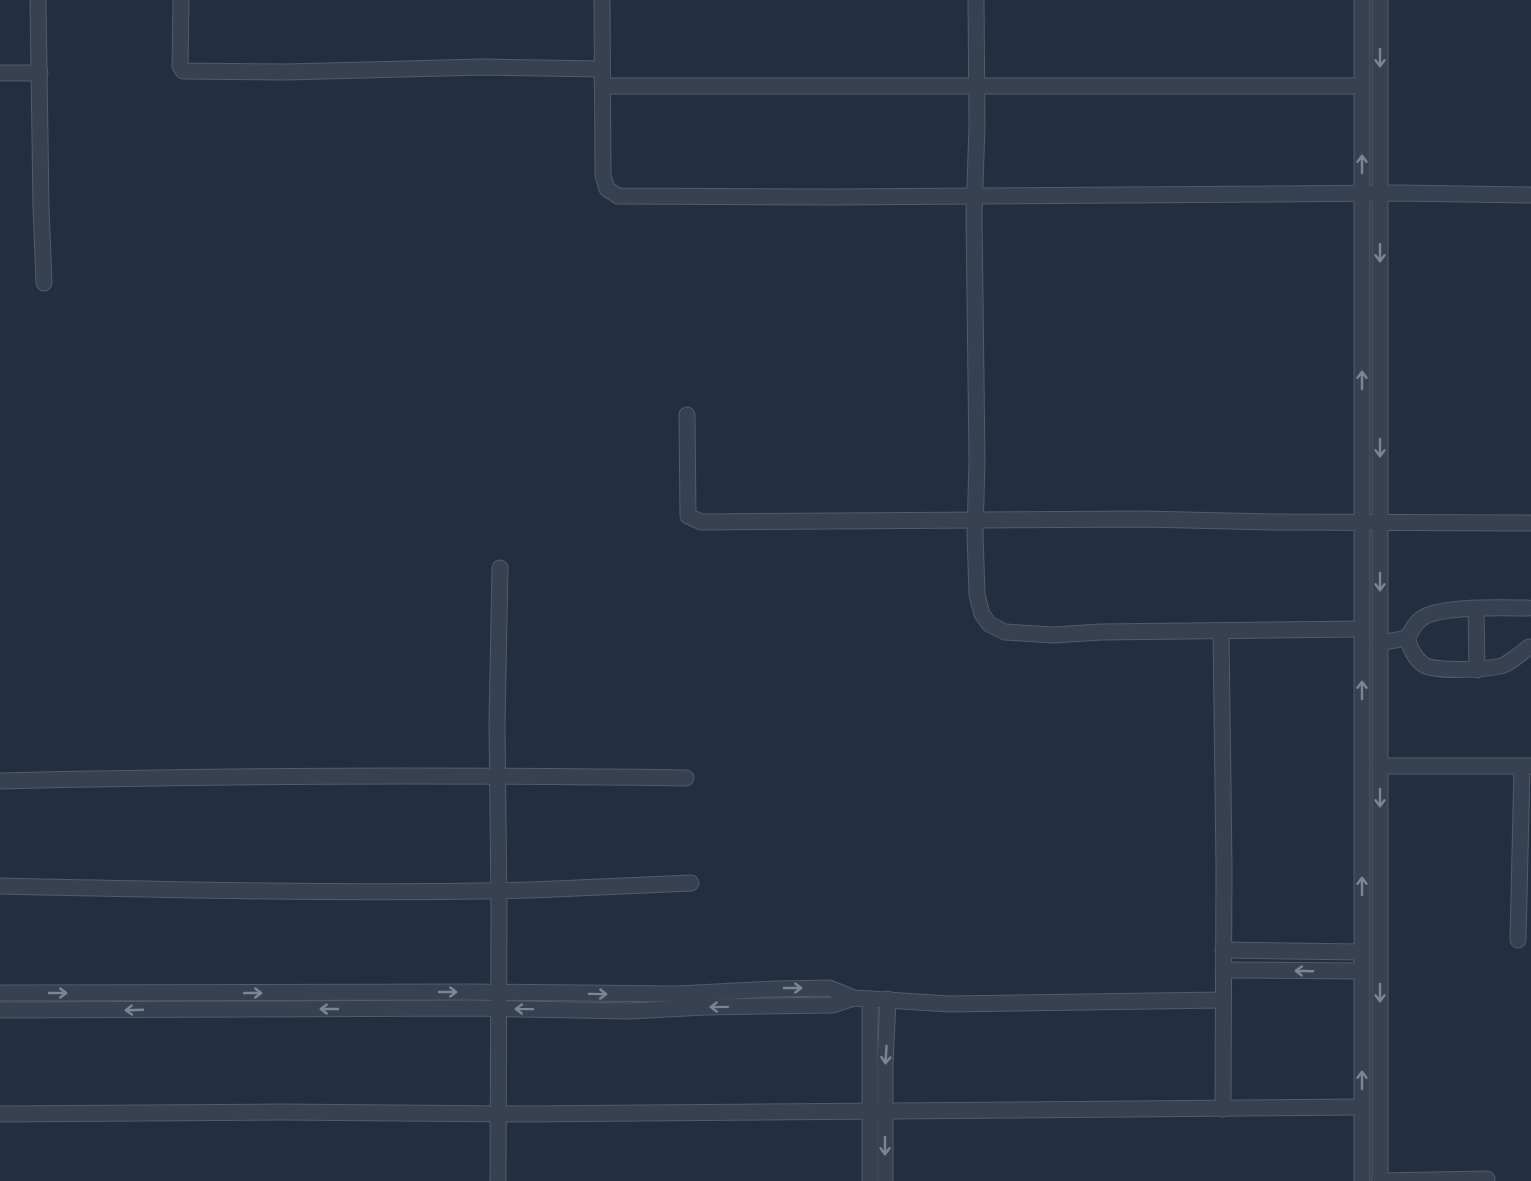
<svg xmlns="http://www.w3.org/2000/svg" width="1531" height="1181" font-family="Signika,sans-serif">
<rect width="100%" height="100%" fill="#222f41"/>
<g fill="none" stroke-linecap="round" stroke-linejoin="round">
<g stroke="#525c6b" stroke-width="17">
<g id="minor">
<path d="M38 0 41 208 44 283"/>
<path d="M181 0 180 66 183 71 285 72 483 67 602 69"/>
<path d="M602 0 603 175 607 189 618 196 833 197 1400 193 1531 195"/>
<path d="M976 0 977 125 974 215 977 461 975 533 977 595 982 614 989 624 1005 632 1054 635 1100 632 1362 629"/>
<path d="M1362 0V1181"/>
<path d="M0 73H40"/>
<path d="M602 86H1362"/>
<path d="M687 415 688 516 701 522 1144 519 1271 522 1531 523"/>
<path d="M1476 609 1477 670"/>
<path d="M1221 631 1224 867 1223 1109"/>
<path d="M1407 638C1411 649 1414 658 1424 665 1435 672 1494 670 1506 664 1514 659 1522 653 1529 647"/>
<path d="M1380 643 1407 638C1411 632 1415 623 1421 619 1438 605 1505 608 1528 608"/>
<path d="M1380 766H1530"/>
<path d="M0 781C229 775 457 775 686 778"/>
<path d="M0 886C177 890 355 894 532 890 585 888 638 885 691 883"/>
<path d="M1518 940 1522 766"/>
<path d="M1223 950 1362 952"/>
<path d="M1223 970 1362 971"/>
<path d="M0 993 470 992 678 994 775 989 829 988 854 998 950 1004 1222 1000"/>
<path d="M870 999V1181"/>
<path d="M0 1010 474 1008 629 1011 706 1007 833 1005 854 998"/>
<path d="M0 1114 280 1112 525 1114 1362 1107"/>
<path d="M498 1181 499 909 497 723 500 568"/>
<path d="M885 1181V1065L888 999"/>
<path d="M1380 1181V0"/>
<path d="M1380 1181 1487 1179"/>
</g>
</g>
<use href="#minor" stroke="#374151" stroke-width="15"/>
</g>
<defs><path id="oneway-shaft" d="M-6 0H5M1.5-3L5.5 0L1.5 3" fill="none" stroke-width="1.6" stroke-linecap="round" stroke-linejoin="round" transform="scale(1.5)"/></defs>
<g stroke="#7b8594">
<use href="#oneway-shaft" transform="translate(1380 58) rotate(90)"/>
<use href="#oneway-shaft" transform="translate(1362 164) rotate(-90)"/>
<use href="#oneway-shaft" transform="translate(1380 253) rotate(90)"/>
<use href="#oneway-shaft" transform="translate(1362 380) rotate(-90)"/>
<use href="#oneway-shaft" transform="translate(1380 448) rotate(90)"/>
<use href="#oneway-shaft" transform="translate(1380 582) rotate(90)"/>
<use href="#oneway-shaft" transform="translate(1362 690) rotate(-90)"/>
<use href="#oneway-shaft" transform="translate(1380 798) rotate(90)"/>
<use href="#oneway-shaft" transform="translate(1362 886) rotate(-90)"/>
<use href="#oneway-shaft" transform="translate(1304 971) rotate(-178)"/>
<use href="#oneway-shaft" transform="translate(793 988)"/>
<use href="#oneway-shaft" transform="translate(448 992)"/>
<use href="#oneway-shaft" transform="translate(58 993)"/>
<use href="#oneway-shaft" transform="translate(253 993)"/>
<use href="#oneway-shaft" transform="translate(1380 993) rotate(90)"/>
<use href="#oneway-shaft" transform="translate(598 994) rotate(1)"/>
<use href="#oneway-shaft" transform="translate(719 1007) rotate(179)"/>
<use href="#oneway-shaft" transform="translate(329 1009) rotate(180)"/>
<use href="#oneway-shaft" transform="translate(524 1009) rotate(-179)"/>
<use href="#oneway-shaft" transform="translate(134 1010) rotate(178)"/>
<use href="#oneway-shaft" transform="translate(886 1055) rotate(93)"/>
<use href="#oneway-shaft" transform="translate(1362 1080) rotate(-90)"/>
<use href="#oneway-shaft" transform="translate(885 1146) rotate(90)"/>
</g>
</svg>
